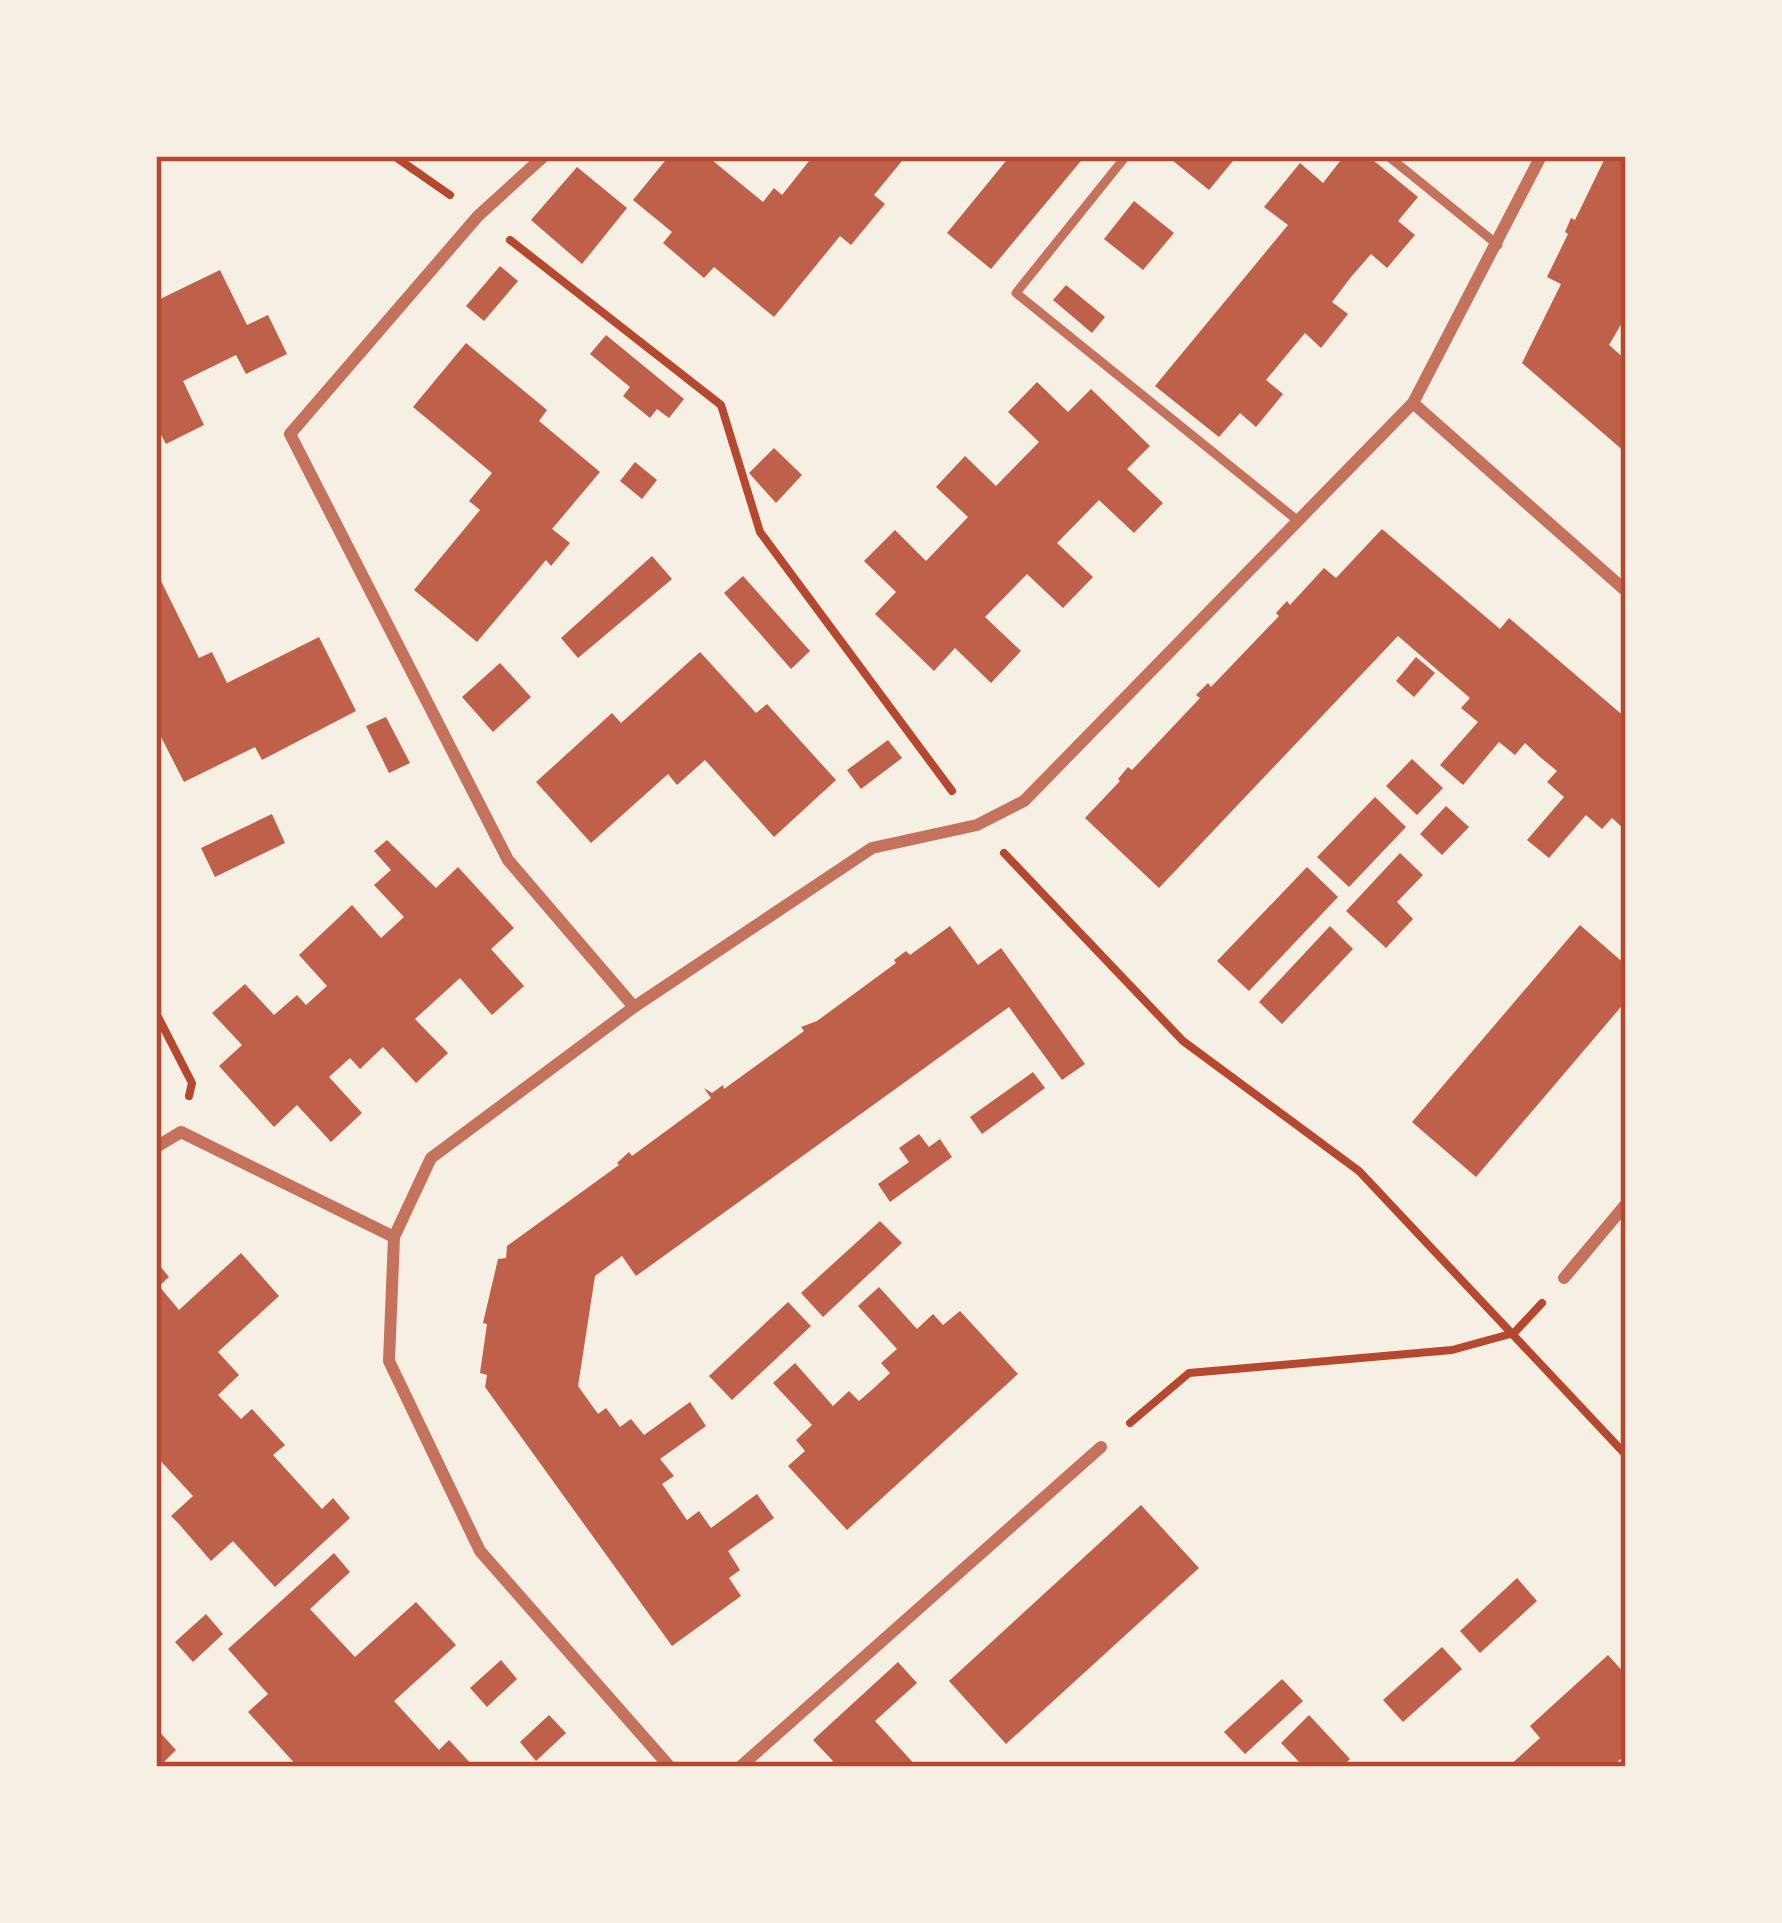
<svg xmlns="http://www.w3.org/2000/svg" width="1782" height="1923" font-family="Roboto,sans-serif">
<rect width="100%" height="100%" fill="#f6efe4"/>
<g fill="#bf614a">
<path d="M669 156H707L763 202 774 188 782 195 813 156H906L874 195 885 204 851 245 840 236 774 317 714 267 704 278 663 243 672 232 633 200Z"/>
<path d="M1010 156H1085L991 269 947 233Z"/>
<path d="M1167 156H1237L1209 190Z"/>
<path d="M1344 156H1368L1418 197 1398 221 1415 235 1387 268 1371 254 1351 277 1332 302 1348 314 1321 348 1305 333 1285 357 1266 380 1283 394 1256 427 1240 413 1219 437 1155 386 1288 225 1264 207 1300 163 1323 183Z"/>
<path d="M1606 156H1626V316L1609 345 1626 360V453L1522 363 1561 284 1547 277 1568 234 1565 232 1571 218 1575 220Z"/>
<path d="M577 167 627 208 582 264 531 220Z"/>
<path d="M1134 201 1174 233 1143 270 1104 239Z"/>
<path d="M500 266 518 281 484 321 466 306Z"/>
<path d="M220 270 247 325 268 315 287 354 246 374 236 355 183 381 204 425 166 444 156 425V301Z"/>
<path d="M1066 285 1105 317 1092 333 1053 300Z"/>
<path d="M606 335 684 399 669 418 657 409 650 418 623 396 630 387 590 354Z"/>
<path d="M466 343 547 410 539 421 600 472 552 529 570 543 551 566 546 560 477 642 414 590 480 510 469 501 492 473 413 407Z"/>
<path d="M1037 382 1068 412 1091 389 1150 446 1127 469 1163 503 1134 533 1099 500 1057 543 1093 577 1063 608 1027 574 985 617 1021 651 991 683 955 648 934 671 875 614 896 592 864 561 895 530 926 561 968 517 936 487 965 456 996 486 1039 442 1008 412Z"/>
<path d="M774 448 802 475 776 503 749 473Z"/>
<path d="M635 462 657 480 642 499 620 481Z"/>
<path d="M1382 529 1500 629 1509 618 1626 718V831L1612 818 1602 829 1586 815 1549 858 1527 840 1564 797 1547 782 1557 771 1540 757 1525 743 1515 755 1499 742 1463 785 1440 765 1478 722 1461 708 1470 698 1398 636 1159 888 1085 818 1120 781 1118 779 1128 767 1132 770 1200 698 1196 695 1208 683 1211 687 1279 616 1276 613 1287 601 1290 605 1324 568 1336 578Z"/>
<path d="M652 556 672 579 578 658 561 638Z"/>
<path d="M156 571 199 658 212 652 227 683 319 637 356 711 262 760 255 747 184 782 156 727Z"/>
<path d="M743 576 810 651 791 669 724 593Z"/>
<path d="M700 652 756 713 767 704 836 780 774 837 705 760 677 785 668 774 591 843 536 782 612 713 621 723Z"/>
<path d="M1416 657 1435 673 1414 697 1396 681Z"/>
<path d="M500 663 531 697 493 732 462 697Z"/>
<path d="M386 717 410 763 389 773 366 726Z"/>
<path d="M888 740 902 758 861 789 847 770Z"/>
<path d="M1412 759 1443 788 1417 815 1386 786Z"/>
<path d="M1375 797 1406 827 1349 887 1317 857Z"/>
<path d="M1446 806 1469 827 1442 855 1420 834Z"/>
<path d="M272 814 285 843 215 877 201 848Z"/>
<path d="M387 840 436 888 458 867 514 928 491 949 524 986 492 1015 460 978 415 1019 448 1053 416 1083 383 1047 360 1069 350 1058 329 1077 362 1113 331 1142 297 1105 274 1127 219 1066 242 1045 212 1013 245 984 274 1015 297 995 306 1005 327 986 299 955 352 905 381 938 404 917 374 885 391 870 374 851Z"/>
<path d="M1400 853 1423 875 1397 902 1413 919 1386 948 1346 911Z"/>
<path d="M1307 867 1338 897 1249 991 1217 961Z"/>
<path d="M1580 925 1626 965V1001L1476 1177 1412 1122Z"/>
<path d="M950 926 978 965 1001 948 1085 1064 1062 1080 1009 1007 636 1276 622 1256 595 1276 578 1386 598 1414 606 1408 620 1427 631 1419 644 1435 690 1402 706 1426 660 1459 674 1476 662 1484 687 1520 699 1511 711 1528 757 1494 774 1518 728 1551 740 1570 729 1578 741 1596 672 1646 485 1387 487 1375 480 1373 487 1324 483 1323 498 1259 506 1258 507 1246 619 1165 617 1163 629 1152 632 1156 711 1098 704 1088 712 1093 723 1085 724 1089 804 1031 801 1027 817 1021 896 963 894 960 906 951 910 955Z"/>
<path d="M1330 926 1353 949 1282 1024 1259 1002Z"/>
<path d="M1033 1072 1045 1088 982 1134 970 1117Z"/>
<path d="M919 1134 929 1147 940 1139 952 1157 890 1202 878 1184 909 1162 899 1148Z"/>
<path d="M880 1221 902 1243 823 1317 801 1293Z"/>
<path d="M241 1253 279 1296 218 1352 239 1375 218 1395 241 1419 252 1409 285 1445 273 1455 322 1509 333 1498 350 1518 275 1587 233 1541 211 1561 178 1523 171 1516 193 1496 156 1456V1261L169 1277 159 1286 179 1310Z"/>
<path d="M879 1287 917 1329 933 1314 943 1325 960 1311 1018 1374 847 1530 788 1466 805 1451 796 1440 812 1425 773 1383 795 1363 833 1406 849 1391 859 1401 874 1388 890 1373 881 1363 897 1349 858 1306Z"/>
<path d="M788 1302 811 1326 732 1400 709 1376Z"/>
<path d="M1141 1505 1199 1568 1006 1744 949 1681Z"/>
<path d="M334 1553 350 1572 310 1609 355 1657 416 1602 456 1645 394 1701 439 1750 449 1740 474 1767H298L248 1712 268 1694 228 1649Z"/>
<path d="M1517 1578 1537 1601 1480 1653 1460 1631Z"/>
<path d="M206 1614 223 1634 193 1662 175 1642Z"/>
<path d="M1442 1647 1462 1669 1403 1722 1383 1700Z"/>
<path d="M1608 1655 1626 1675V1754L1612 1767H1508L1540 1738 1530 1726Z"/>
<path d="M501 1660 517 1679 487 1707 470 1688Z"/>
<path d="M898 1662 917 1683 875 1721 917 1767H826L833 1761 813 1740Z"/>
<path d="M1282 1679 1303 1701 1245 1754 1224 1732Z"/>
<path d="M549 1715 566 1733 536 1761 520 1742Z"/>
<path d="M1309 1715 1350 1759 1342 1767H1304L1281 1743Z"/>
<path d="M156 1728 176 1750 163 1763 156 1756Z"/>
</g>
<g fill="none" stroke-linecap="round" stroke-linejoin="round">
<g stroke="#b5482f" stroke-width="8">
<path d="M394 156 450 195"/>
<path d="M510 240 721 405 760 532 952 791"/>
<path d="M1004 853 1183 1041 1359 1171 1626 1455"/>
<path d="M156 1013 192 1083 189 1096"/>
<path d="M1130 1423 1189 1373 1452 1350 1514 1333 1542 1303"/>
</g>
<g stroke="#c5725c" stroke-width="9">
<path d="M1126 156 1016 293 1297 520"/>
<path d="M1388 156 1498 245"/>
</g>
<g stroke="#c5725c" stroke-width="12">
<path d="M544 156 478 216 290 434 508 860 634 1007"/>
<path d="M1413 403 1626 591"/>
<path d="M156 1147 181 1132 394 1237"/>
<path d="M1564 1278 1626 1204"/>
<path d="M670 1767 480 1551 389 1361 394 1237 431 1158 634 1007 872 848 977 825 1024 801 1413 403 1541 156"/>
<path d="M740 1767 1101 1447"/>
</g>
</g>
<rect width="1782" height="1923" fill="none" stroke="#f6efe4" stroke-width="318"/>
<rect x="159" y="159" width="1464" height="1605" fill="none" stroke="#b5482f" stroke-width="4.5"/>
</svg>
